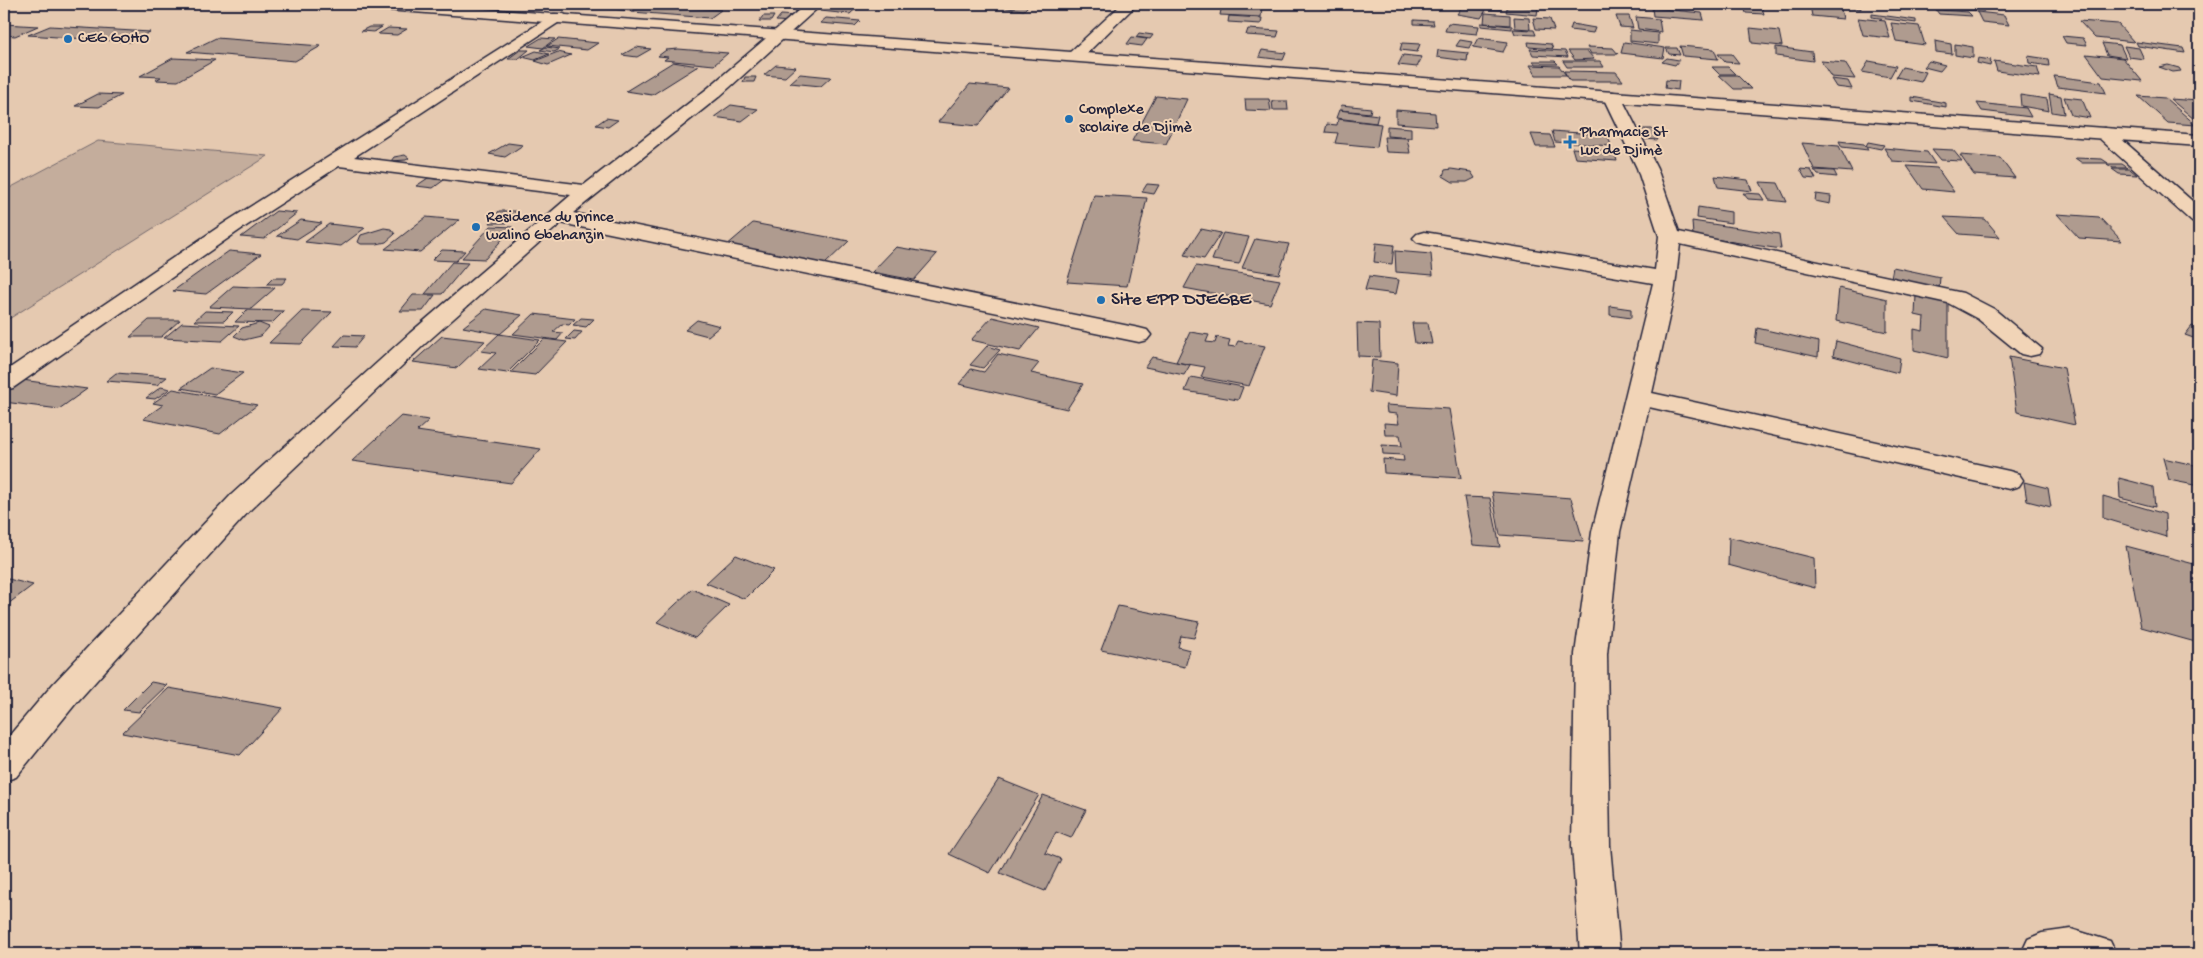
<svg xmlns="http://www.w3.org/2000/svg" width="2203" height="958" font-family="'Gochi Hand',sans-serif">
<rect width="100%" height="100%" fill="#e5c9b0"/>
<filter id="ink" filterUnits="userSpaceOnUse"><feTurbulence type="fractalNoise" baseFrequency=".02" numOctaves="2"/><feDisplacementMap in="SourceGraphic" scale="10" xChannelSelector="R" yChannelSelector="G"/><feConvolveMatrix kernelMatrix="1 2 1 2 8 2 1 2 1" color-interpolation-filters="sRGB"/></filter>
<g filter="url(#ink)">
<path fill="#c4ad9c" stroke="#73686c" d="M98 141 268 156 4 322V191Z"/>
<g fill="#af9b8f" stroke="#22223b">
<path d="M597 4H641L631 11 592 7Z"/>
<path d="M643 4 721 10 710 18 632 12Z"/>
<path d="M829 4H861L850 14 820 11Z"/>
<path d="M1002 4H1030L1024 10 999 7Z"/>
<path d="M1477 4H1502L1500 10 1477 8Z"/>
<path d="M1845 4H1860L1861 9 1845 7Z"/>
<path d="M2143 4H2175L2178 8Z"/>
<path d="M1222 5 1262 7 1261 17 1220 15Z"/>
<path d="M1508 5 1538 8 1537 15 1506 12Z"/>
<path d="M1810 5 1841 9 1843 19 1812 16Z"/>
<path d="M1939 5 1979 7 1984 11 1943 9Z"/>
<path d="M1462 7 1486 10 1481 18 1457 14Z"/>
<path d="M1744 7 1762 8 1764 14 1746 13Z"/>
<path d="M1652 8 1702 13 1704 20 1653 16Z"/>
<path d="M1936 10 1968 12 1972 16 1939 14Z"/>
<path d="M1977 12 2004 15 2009 25 1982 22Z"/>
<path d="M1485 13 1510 15V25L1484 23Z"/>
<path d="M1872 14 1916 20V23L1872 17Z"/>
<path d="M781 15 797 16 793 22 776 21Z"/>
<path d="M763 16H774L771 21H759Z"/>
<path d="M1229 16 1262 18 1261 24 1228 22Z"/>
<path d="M1616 16H1629L1633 28 1620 27Z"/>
<path d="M1514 17 1529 18 1530 29 1515 28Z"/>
<path d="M1636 17 1659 19 1661 32 1638 29Z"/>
<path d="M826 18 860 21 855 26 820 23Z"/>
<path d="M1533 18 1550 19 1554 30 1536 29Z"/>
<path d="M1858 18 1885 21 1890 38 1863 35Z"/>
<path d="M1414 20 1433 21 1434 25 1414 24Z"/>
<path d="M2079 21 2118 24 2134 42 2095 38Z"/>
<path d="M1448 23 1479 26 1477 34 1445 31Z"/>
<path d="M1481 23 1512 26V29L1481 26Z"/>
<path d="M1891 23 1919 26 1925 45 1896 41Z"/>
<path d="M4 24 38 26 15 36 4 35Z"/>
<path d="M1572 24 1595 28 1593 33 1570 30Z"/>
<path d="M50 26 150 32 130 42 28 35Z"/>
<path d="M369 27H382L374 32 361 31Z"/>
<path d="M388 28 407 29 397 35 378 34Z"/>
<path d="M1750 28 1779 31 1782 46 1752 43Z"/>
<path d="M1248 29 1279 31 1277 37 1246 35Z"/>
<path d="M1513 29 1534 30 1536 35 1515 34Z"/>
<path d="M1630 30 1658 33V44L1630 41Z"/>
<path d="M1139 33 1153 35 1150 39 1136 37Z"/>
<path d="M2062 36 2083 38 2087 45 2066 43Z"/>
<path d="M1132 37 1147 39 1142 46 1127 44Z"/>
<path d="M216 38 321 46 295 61 187 52Z"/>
<path d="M541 38 555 39 543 48 528 46Z"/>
<path d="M1478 38 1508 42 1503 52 1473 47Z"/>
<path d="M558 39 598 43 587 50 547 46Z"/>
<path d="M1460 40 1472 42 1469 48 1456 46Z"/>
<path d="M1935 41 1951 44 1952 54 1936 52Z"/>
<path d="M1528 42 1551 44 1553 49 1529 47Z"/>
<path d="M1624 42 1665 48 1663 58 1621 53Z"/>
<path d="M2136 42 2183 48 2185 53 2138 46Z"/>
<path d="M1402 43 1420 44 1417 52 1400 50Z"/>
<path d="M2102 43 2120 45 2126 58 2107 55Z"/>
<path d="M1955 44 1973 47V58L1955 55Z"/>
<path d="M1680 46 1714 49 1718 59 1683 56Z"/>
<path d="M2124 46 2139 48 2144 59 2129 57Z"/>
<path d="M546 47 560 49 554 52 540 50Z"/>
<path d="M636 47 651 49 637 57 622 55Z"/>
<path d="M1587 47 1613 48 1618 54H1591Z"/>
<path d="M1776 47 1812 52 1813 61 1776 56Z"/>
<path d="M1666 48H1677L1680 55 1669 54Z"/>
<path d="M678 49 728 53 714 65 664 60 668 57 658 56 666 50Z"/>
<path d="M1530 49 1565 51 1568 57 1533 55Z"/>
<path d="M520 50H529L518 59H508Z"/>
<path d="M1262 50 1286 53 1283 60 1259 57Z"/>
<path d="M1438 50 1468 53 1467 61 1437 57Z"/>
<path d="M536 51 549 54 535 60 522 57Z"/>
<path d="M1568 51H1587L1594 59 1575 60Z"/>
<path d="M558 52 571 55 548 65 535 61Z"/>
<path d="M1718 54H1732L1739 63 1725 62Z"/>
<path d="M2086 54 2123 58 2142 81 2103 77Z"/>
<path d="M1403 55 1422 57 1417 67 1398 65Z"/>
<path d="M2028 56 2048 59 2049 66 2029 63Z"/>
<path d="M173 58 215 60 178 81 156 80 161 77 140 76Z"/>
<path d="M1667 58 1679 60 1675 65 1662 62Z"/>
<path d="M1978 58 1991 60 1990 66 1977 63Z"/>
<path d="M1533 61H1555L1558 64H1535Z"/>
<path d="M1563 61H1600L1604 67H1567Z"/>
<path d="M1821 61 1845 63 1855 79 1831 77Z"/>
<path d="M1869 61 1896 66 1890 77 1862 72Z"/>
<path d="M1929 61 1945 65 1940 71 1924 67Z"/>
<path d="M1994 61 2037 67 2040 77 1997 71Z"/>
<path d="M673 62 698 66 652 95 626 91Z"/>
<path d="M776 65 796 67 785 77 764 75Z"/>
<path d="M1530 65 1559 66 1566 75H1536Z"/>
<path d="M2168 65 2179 68 2181 71 2173 72 2159 67Z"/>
<path d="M1712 67H1728L1735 74H1719Z"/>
<path d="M1902 67 1926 72 1921 82 1896 77Z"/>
<path d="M1564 71 1616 72 1623 81H1570Z"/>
<path d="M800 74 831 77 821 86 790 83Z"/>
<path d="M1719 75H1737L1751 89H1734Z"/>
<path d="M2054 76 2101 82 2106 93 2058 87Z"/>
<path d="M745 77H756L754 82H743Z"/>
<path d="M1831 79 1848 81 1852 89 1836 87Z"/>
<path d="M1666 80 1679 81 1678 90 1665 88Z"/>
<path d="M970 84 1008 88 978 126 938 122Z"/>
<path d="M98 94 122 95 99 107 75 106Z"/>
<path d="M2049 94 2061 96 2064 114 2052 112Z"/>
<path d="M2020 95 2047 99 2049 111 2021 106Z"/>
<path d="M1156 96 1187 99 1166 144 1132 141Z"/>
<path d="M2138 96 2165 98 2196 125 2168 123Z"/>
<path d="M1912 97 1946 103V107L1912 101Z"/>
<path d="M2064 97 2082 99 2090 118 2071 115Z"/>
<path d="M1245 99H1269L1271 111 1246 110Z"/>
<path d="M2170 99 2199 101V119H2194Z"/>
<path d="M1272 101H1287L1288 110H1273Z"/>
<path d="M1977 103 2026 108 2031 117 1982 111Z"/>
<path d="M731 105 758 109 742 121 714 117Z"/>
<path d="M1341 105 1371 108 1370 113 1340 110Z"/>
<path d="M1339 110 1378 115 1376 123 1336 118Z"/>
<path d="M1396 110 1435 113 1436 126 1396 123Z"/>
<path d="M606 118 618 120 608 127 596 125Z"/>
<path d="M1338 119 1381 124 1377 147 1335 143 1338 133 1325 132 1327 124 1337 125Z"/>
<path d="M1387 126 1411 128V138L1387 136Z"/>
<path d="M1638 129H1652L1658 140 1644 139Z"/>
<path d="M1552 131 1608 135 1611 146 1555 142Z"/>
<path d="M1531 134 1550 135 1555 147H1536Z"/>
<path d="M1384 137 1407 138 1410 153 1386 152Z"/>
<path d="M1839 141 1864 144 1868 150 1842 147Z"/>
<path d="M1868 142 1884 145 1881 149 1866 146Z"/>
<path d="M508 143 523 145 505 157 489 154Z"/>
<path d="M1802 143 1839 146 1852 172 1814 169Z"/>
<path d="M1572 148 1614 151 1617 161 1575 158Z"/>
<path d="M1884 148 1927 152 1935 164 1892 161Z"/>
<path d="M1932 149 1953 150 1962 161 1941 160Z"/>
<path d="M405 155 409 158 406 160 391 161 394 157Z"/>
<path d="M1960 155 2000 158 2015 178 1974 175Z"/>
<path d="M2075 158 2102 159 2108 163H2082Z"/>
<path d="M2107 164H2122L2128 168H2113Z"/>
<path d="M1907 166 1937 168 1954 192 1923 189Z"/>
<path d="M1451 169 1471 172 1475 178 1467 182H1453L1443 176 1445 170Z"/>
<path d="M1800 169 1811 170 1816 179 1805 178Z"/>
<path d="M2112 169H2130L2137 175 2119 174Z"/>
<path d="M1814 170 1834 171 1837 177 1818 175Z"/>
<path d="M1715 176 1748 180 1752 191 1718 187Z"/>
<path d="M428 178 444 180 433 188 416 186Z"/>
<path d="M1760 182 1778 183 1787 202 1769 200Z"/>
<path d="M1147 184 1159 185 1154 194 1142 192Z"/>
<path d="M1743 193 1760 194 1764 200 1748 199Z"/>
<path d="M1816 194 1831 196 1830 204 1815 201Z"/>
<path d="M1094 195 1147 198 1127 286 1067 282Z"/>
<path d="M1698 207 1731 212V223L1697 218Z"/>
<path d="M276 211 297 213 264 239 241 237Z"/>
<path d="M499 211H517L507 223H490Z"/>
<path d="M2057 214 2099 217 2122 241 2079 238Z"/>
<path d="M426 217 459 220 420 252 385 249Z"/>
<path d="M1944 217 1985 219 2000 237 1959 234Z"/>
<path d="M301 220 322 223 297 239 277 236Z"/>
<path d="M1692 221 1779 234 1781 249 1693 236Z"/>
<path d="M753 223 849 241 824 265 726 246Z"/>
<path d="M329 224 365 228 341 246 305 242Z"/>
<path d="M491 226 513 227 485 259 462 258Z"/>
<path d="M384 228 391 229 395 234 386 242 377 244H361L358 242 361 235Z"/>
<path d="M1201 229 1221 233 1204 259 1184 255Z"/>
<path d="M1223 233 1249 237 1239 264 1212 260Z"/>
<path d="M1255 239 1289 244 1279 274 1242 268Z"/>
<path d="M1376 243 1394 245 1392 264 1374 262Z"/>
<path d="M896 247 937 254 914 280 872 272Z"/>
<path d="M442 250 465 251 456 261 432 260Z"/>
<path d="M229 251 261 254 206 294 173 291Z"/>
<path d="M1395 251 1431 254 1433 275 1396 272Z"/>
<path d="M452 262 468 263 442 294H425Z"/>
<path d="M1196 266 1280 280 1270 304 1184 288Z"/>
<path d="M1893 267 1940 277 1939 289 1891 278Z"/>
<path d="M1369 276 1399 280 1396 294 1365 290Z"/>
<path d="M273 278H287L282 284H267Z"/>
<path d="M233 286 275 288 251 309 209 307Z"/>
<path d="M1839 288 1887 299V332L1836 321Z"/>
<path d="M413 295H435L423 311H400Z"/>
<path d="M1916 295 1948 302V358L1914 350V329L1923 331 1924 317 1915 315Z"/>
<path d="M1610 306 1631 309V318L1610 315Z"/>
<path d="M486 309 522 315 500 334 463 327Z"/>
<path d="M247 310 284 311 272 323 235 322Z"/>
<path d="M205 311 233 312 224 321H194Z"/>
<path d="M302 311 332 312 301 344 269 343Z"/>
<path d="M534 314 575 319 569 325 562 324 553 332 563 333 557 340 513 334Z"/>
<path d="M992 317 1039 328 1020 351 971 340Z"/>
<path d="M581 318 594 319 586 327 573 325Z"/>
<path d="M149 320H180L161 337H130Z"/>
<path d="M697 320 720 326 708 336 685 330Z"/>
<path d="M182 323 239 326 222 341 164 338Z"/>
<path d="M259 323 269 327 261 336 244 340 234 336 242 328Z"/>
<path d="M1357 323 1379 324 1380 357 1358 356Z"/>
<path d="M1412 323H1428L1432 344 1415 343Z"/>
<path d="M2192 326 2199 328V340L2185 335Z"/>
<path d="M1757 328 1819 342 1818 357 1755 343Z"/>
<path d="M574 331 582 332 575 340 566 339Z"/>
<path d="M1190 332 1209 335 1206 342 1215 343 1217 337 1230 340 1228 346 1235 347 1238 341 1265 346 1249 386 1201 377 1205 367 1176 362Z"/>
<path d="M499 334 540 340 507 373 479 369 496 353 481 351Z"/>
<path d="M344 335 364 336 355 347 334 346Z"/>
<path d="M442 336 485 341 457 368 413 362Z"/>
<path d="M544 339 567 342 535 375 511 372Z"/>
<path d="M1836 341 1900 358 1898 373 1833 356Z"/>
<path d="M987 346 1000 350 983 368 970 365Z"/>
<path d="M998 354 1039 363 1031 373 1083 384 1067 409 959 384 971 369 984 372Z"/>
<path d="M1152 357 1190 365 1184 375 1145 367Z"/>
<path d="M2009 357 2064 368 2075 425 2017 412Z"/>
<path d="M1372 360 1398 363 1396 396 1369 392Z"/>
<path d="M210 368 243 373 215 394 181 388Z"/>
<path d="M116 373 167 377 157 385 106 381Z"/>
<path d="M1191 377 1243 387 1238 400 1185 391Z"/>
<path d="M22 380 87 389 59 409 4 402V393Z"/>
<path d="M161 387 170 389 155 399 146 398Z"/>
<path d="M173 389 257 405 220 434 143 419 163 405 153 403Z"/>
<path d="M1386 405 1449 409 1461 478 1384 473 1383 459 1404 461 1403 455 1383 454 1382 445 1402 446 1400 435H1385L1384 423 1399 424 1397 414 1387 413Z"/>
<path d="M401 416 429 420 417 431 541 449 511 483 352 461Z"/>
<path d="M2163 458 2199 466V486L2169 480Z"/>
<path d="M2119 478 2153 487 2155 507 2120 498Z"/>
<path d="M2024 482 2048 488 2051 507 2027 501Z"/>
<path d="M1492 492 1571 498 1583 541 1500 535Z"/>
<path d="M2103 496 2165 514 2166 537 2103 518Z"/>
<path d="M1464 497 1490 498 1500 547 1473 545Z"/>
<path d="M1729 537 1814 558 1815 588 1728 565Z"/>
<path d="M2126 546 2194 564 2199 587V643L2141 627Z"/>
<path d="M736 555 774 570 745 599 706 583Z"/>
<path d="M4 578 33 585 4 607Z"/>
<path d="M692 589 729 605 695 638 657 622Z"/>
<path d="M1118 606 1199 622 1194 638 1181 636 1178 647 1190 650 1185 667 1101 650Z"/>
<path d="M151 682 167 685 139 712 123 710Z"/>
<path d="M169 688 283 708 240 755 122 733Z"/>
<path d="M999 779 1039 795 990 873 949 854Z"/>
<path d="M1043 795 1086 810 1071 838 1056 832 1045 853 1061 859 1045 891 1000 873Z"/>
</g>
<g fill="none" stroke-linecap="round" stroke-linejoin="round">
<g stroke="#22223b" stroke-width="3">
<g id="street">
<path d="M806 4H822L720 96 573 213 1139 328 1147 330 1151 335 1147 340 1139 342 561 223 426 343 251 509 77 702 16 777 4 781V742L53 684 231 495 410 333 571 195 339 166 240 230 13 388 4 390V372L226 222 554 14H564L567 17 354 157 584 185 708 88Z"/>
<path d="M1122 4H1137L1081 59H1069L1067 56 1069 53Z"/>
<path d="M1612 92 1618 93 1621 97 1657 168 1679 232 1963 293 1994 309 2042 349 2039 354 2030 356 2021 354 1978 319 1948 303 1680 244 1674 295 1652 393 2009 471 2019 474 2023 480 2019 486 2009 489 1649 407 1620 532 1607 654 1610 846 1620 954H1580L1572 846 1575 654 1592 532 1653 283 1424 244 1417 242 1413 238 1417 234 1424 232 1655 270 1659 236 1637 168 1603 97 1606 93Z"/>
<path d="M2104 128 2110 129 2199 207V224L2192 222 2098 137 2095 133 2098 129Z"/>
<path d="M2071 929 2110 941 2116 954H2021L2028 939 2042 933Z"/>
</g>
</g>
<g stroke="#22223b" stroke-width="3">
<path id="secondary" d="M353 4H417L2199 135V146L360 8 355 7Z"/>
</g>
<use href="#street" fill="#f1d4b7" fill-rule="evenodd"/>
<use href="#secondary" fill="#f1d4b7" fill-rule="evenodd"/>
</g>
</g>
<g fill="#1f6fb2" stroke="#f1d4b7" stroke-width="2">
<circle cx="68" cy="39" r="5"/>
<circle cx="1069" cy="119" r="5"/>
<path d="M1567.5 134.5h5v5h5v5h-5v5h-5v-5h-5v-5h5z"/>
<circle cx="476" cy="227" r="5"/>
<circle cx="1101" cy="300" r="5"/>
</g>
<g text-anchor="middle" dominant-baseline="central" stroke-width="4" stroke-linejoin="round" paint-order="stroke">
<g font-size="16" fill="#22223b" stroke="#f1d4b7" text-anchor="start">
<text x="78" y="39">CEG GOHO</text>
<text x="1079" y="110">Complexe<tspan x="1079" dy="18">scolaire de Djimè</tspan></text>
<text x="1580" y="133">Pharmacie St<tspan x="1580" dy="18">Luc de Djimè</tspan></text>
<text x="486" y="218">Residence du prince<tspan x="486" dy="18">walino Gbehanzin</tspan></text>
</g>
<g font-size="19" fill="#22223b" stroke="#f1d4b7" text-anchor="start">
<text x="1111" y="300">Site EPP DJEGBE</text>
</g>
</g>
<rect width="2203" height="958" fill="none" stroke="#f1d4b7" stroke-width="20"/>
<rect x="10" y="10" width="2183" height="938" fill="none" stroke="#22223b" stroke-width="2" filter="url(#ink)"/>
</svg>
